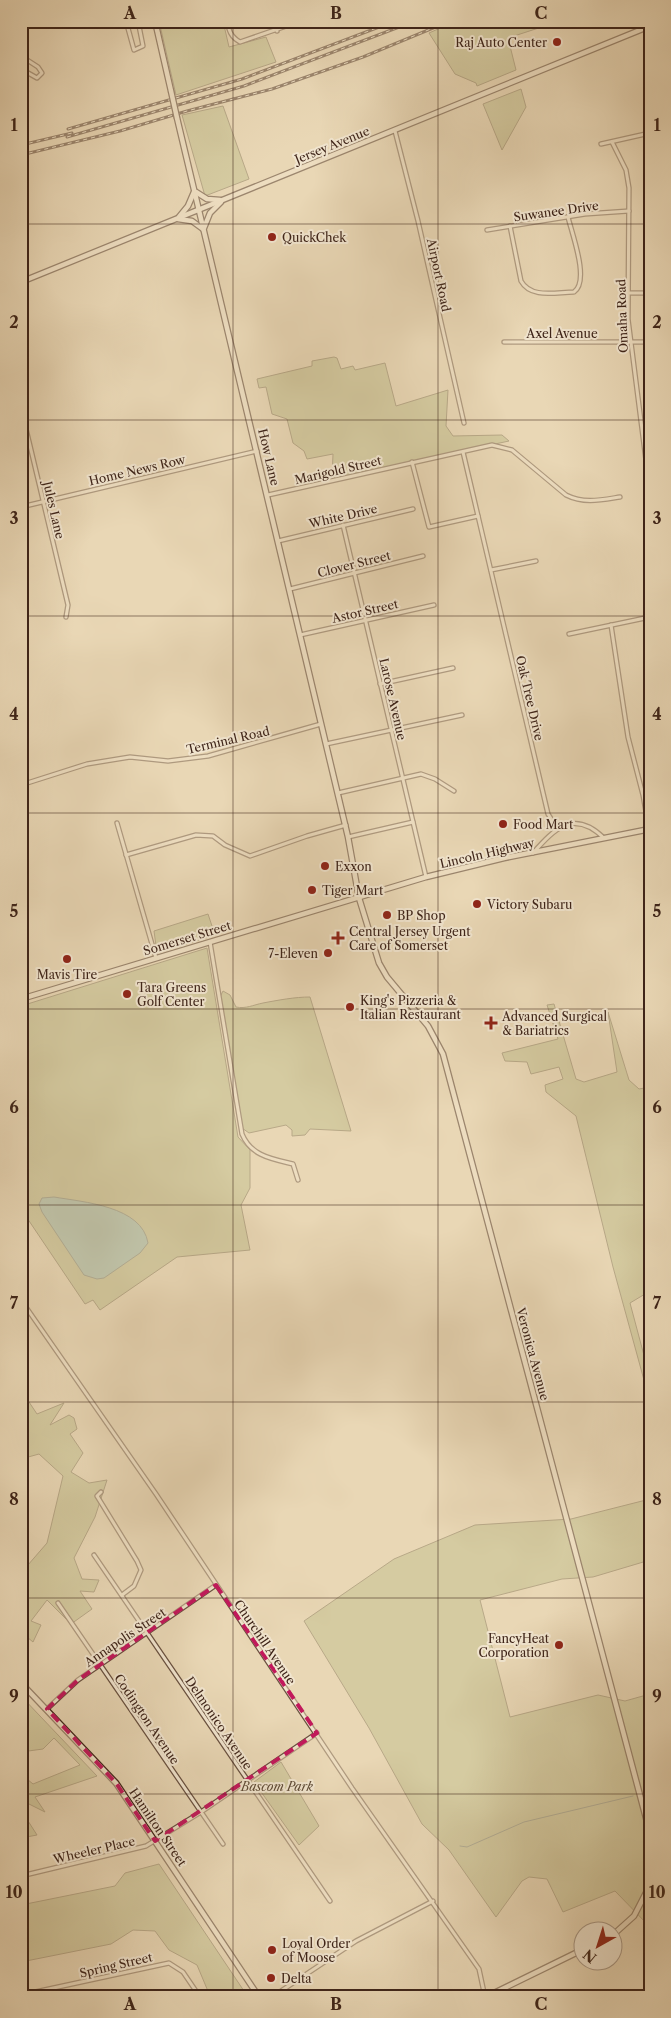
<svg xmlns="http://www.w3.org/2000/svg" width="671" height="2018" font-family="'Libre Caslon Text',serif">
<rect width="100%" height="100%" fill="#e9d7b5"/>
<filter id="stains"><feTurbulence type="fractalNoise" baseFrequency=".004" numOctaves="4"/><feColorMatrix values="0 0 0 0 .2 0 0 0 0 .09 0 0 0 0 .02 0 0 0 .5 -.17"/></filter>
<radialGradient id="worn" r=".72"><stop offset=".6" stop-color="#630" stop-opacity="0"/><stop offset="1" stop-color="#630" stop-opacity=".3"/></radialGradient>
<g fill="#bcbd8a" stroke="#7d7052">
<path d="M159 21H223L229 47 266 37 276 62 176 95Z"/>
<path d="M456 21H560L508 38 516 70 477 86 476 83 455 74 429 33Z"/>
<path d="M521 89 526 107 502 150 483 104Z"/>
<path d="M223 106 249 179 205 196 182 115Z"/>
<path d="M334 357 337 358 341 369 353 366 355 370 385 363 396 406 448 390 446 426 453 436 502 435 509 441 332 479 333 454 307 459 304 451 293 443 287 419 272 414 266 387 259 388 257 379 312 366V361Z"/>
<path d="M208 914 215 935 157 953 154 931Z"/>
<path d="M207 948 238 1137 250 1150V1188L241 1205 250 1250 177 1257 100 1310 93 1300 85 1304 21 1209V1006Z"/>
<path d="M223 991 230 995 236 1007C246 1009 253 1005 263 1003 279 1000 295 997 310 997L351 1131 310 1129 305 1135 292 1136V1130L286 1125 249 1133 242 1128 220 997Z"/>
<path d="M554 1004 576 1079 584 1082 617 1072 608 1012 629 1080 639 1089 650 1087V1291L630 1303 650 1378V1402L613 1267 576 1116 546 1092 545 1085 563 1079 559 1067 531 1074 527 1062 505 1061 502 1053 558 1039 547 1005Z"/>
<path d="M21 1390 37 1414 64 1403 50 1425 69 1415 74 1418 77 1429 70 1434 83 1453 71 1472 89 1483 107 1480 95 1517 74 1558 82 1579 99 1580 94 1592 80 1591 92 1609 71 1624 47 1600 31 1621 41 1625 33 1642 21 1632V1573L47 1543 63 1476 39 1454 21 1459Z"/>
<path d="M650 1499V1560L593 1577 562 1579 480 1600 510 1717 598 1695 625 1701 650 1694V1927L615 1891 563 1912 547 1879 529 1877 522 1881 496 1917 449 1850 422 1824 369 1728 304 1621 394 1559 475 1525 571 1519Z"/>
<path d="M21 1696 97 1776 35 1797 45 1812 21 1800V1774L33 1784 80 1765 54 1738 43 1749 21 1752V1737L25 1732 21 1724Z"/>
<path d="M281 1762 319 1826 299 1845 254 1782Z"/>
<path d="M21 1810 37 1835 21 1838Z"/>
<path d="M159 1864 248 1997 210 1996 197 1965 169 1950 155 1931 133 1930 111 1944 21 1962V1905L115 1886 125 1873Z"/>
</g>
<path fill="#97baad" stroke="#737e72" d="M54 1197C83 1202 142 1206 148 1243L140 1253 104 1278 97 1279 84 1275 42 1212 39 1204 42 1198Z"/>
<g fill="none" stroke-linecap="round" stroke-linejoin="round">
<g stroke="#737e72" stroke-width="1">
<path d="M646 1791 650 1790"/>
<path d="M460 1846 467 1847 524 1822 633 1796"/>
</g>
<g stroke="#695140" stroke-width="5.5">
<g id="street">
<path d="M126 21 134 50 143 46 138 21"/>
<path d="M227 21C229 31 231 37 240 42L301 21"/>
<path d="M275 21 277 31"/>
<path d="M21 41 26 21"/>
<path d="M21 56 38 67 42 73 37 78 21 69"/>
<path d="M395 131 418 221 464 423"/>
<path d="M612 142 626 170 629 188 628 319 650 492"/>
<path d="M601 144 650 133"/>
<path d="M510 226 521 281C531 299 556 292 574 292 590 281 572 234 568 217"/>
<path d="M487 230 585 214 629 211"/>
<path d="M630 293H650"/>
<path d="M504 342H650"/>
<path d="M21 408 68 605 66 617"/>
<path d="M463 452 548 814 557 828"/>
<path d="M412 462 429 527 478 516"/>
<path d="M268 495 492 445 512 450 566 495C584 504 601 500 620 497"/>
<path d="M21 507 257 451"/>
<path d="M343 525 426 877"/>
<path d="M278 541 413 509"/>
<path d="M491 570 536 561"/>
<path d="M290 589 423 556"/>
<path d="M611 625 628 737 643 795 649 829"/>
<path d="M569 634 650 617"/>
<path d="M300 635 434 605"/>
<path d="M380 684 453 668"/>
<path d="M326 744 462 715"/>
<path d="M21 785 87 764 130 757 168 761 208 756 321 724"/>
<path d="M338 793 421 774 435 779 454 791"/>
<path d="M117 823 156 958"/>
<path d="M348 837 413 822"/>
<path d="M533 853C555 828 574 809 604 838"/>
<path d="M126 855 196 835 213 836 225 845 250 856 307 836 346 825"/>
<path d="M210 942 242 1134C251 1156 272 1159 293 1164L298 1180"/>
<path d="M21 1300 156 1494 352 1788 479 1969 485 1997"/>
<path d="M101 1492 97 1496 137 1561 141 1570 134 1586 122 1595"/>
<path d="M94 1555 330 1901"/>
<path d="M58 1603 223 1844"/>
<path d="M47 1709 78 1680 216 1585"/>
<path d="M21 1876 146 1846 201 1812 317 1733"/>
<path d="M21 1995 169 1963 183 1972 200 1997"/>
<path d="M272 1997 356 1941 433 1901"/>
</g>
</g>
<g stroke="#3e2419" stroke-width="7">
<g id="secondary">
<path d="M155 21 171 91"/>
<path d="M177 118 348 837 359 898 379 963 387 977 428 1026 443 1054 650 1833"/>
<path d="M196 192 207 199 220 200"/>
<path d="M179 217 188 206 194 192"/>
<path d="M178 219 192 221 203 229"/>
<path d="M204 228 210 213 221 202"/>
<path d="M21 282 650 26"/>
<path d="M21 999 426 877 504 858 650 829"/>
<path d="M21 1683 116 1783 259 1997"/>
<path d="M614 1934 634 1916 650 1885"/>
<path d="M486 1997 584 1949"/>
</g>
</g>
<use href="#street" stroke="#f1e5cf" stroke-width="3"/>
<use href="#secondary" stroke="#f1e5cf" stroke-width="4.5"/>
<g stroke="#3e2419" stroke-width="3">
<g id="rail">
<path d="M68 129 242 79 395 21"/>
<path d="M67 137 244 86 415 21"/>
<path d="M21 145 72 133"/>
<path d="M21 155 120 131 187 111 272 89 363 57 450 21"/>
</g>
</g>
<use href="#rail" stroke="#f1e5cf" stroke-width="1" stroke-dasharray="4" stroke-linecap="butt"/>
<g stroke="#3e2419" stroke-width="7" stroke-linecap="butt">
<path id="secondary-bridge" d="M171 91 177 118"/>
</g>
<use href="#secondary-bridge" stroke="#f1e5cf" stroke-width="4.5"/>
</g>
<path d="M0 0H671V2018H0ZM216 1585 317 1733 155 1841 116 1783 47 1709 78 1680Z" fill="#e9d7b5" fill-opacity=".55" fill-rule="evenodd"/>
<path fill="none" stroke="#c2185b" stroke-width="4" stroke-dasharray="10 6" stroke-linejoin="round" d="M216 1585 317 1733 155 1841 116 1783 47 1709 78 1680Z"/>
<path fill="none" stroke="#3e2419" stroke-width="1" stroke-opacity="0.55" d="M233 21V1997M438 21V1997M21 224H650M21 420H650M21 616H650M21 813H650M21 1009H650M21 1205H650M21 1402H650M21 1598H650M21 1794H650"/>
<g fill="#8f2418" stroke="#f1e5cf" stroke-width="2">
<circle cx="557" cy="42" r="5"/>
<circle cx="272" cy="237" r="5"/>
<circle cx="503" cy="824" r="5"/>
<circle cx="325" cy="866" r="5"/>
<circle cx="312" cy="890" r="5"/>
<circle cx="477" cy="904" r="5"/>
<circle cx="387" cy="915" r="5"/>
<path d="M335.5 930.5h5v5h5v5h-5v5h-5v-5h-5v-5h5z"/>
<circle cx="328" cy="953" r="5"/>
<circle cx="67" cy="959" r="5"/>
<circle cx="127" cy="994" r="5"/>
<circle cx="350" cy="1007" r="5"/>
<path d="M488.5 1015.5h5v5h5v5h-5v5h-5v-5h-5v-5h5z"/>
<circle cx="559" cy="1645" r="5"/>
<circle cx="272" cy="1950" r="5"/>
<circle cx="271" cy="1978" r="5"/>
</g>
<g text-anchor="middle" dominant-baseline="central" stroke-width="4" stroke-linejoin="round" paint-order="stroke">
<g font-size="12" fill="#3e2419" stroke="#f1e5cf" text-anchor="start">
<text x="547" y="42" text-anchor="end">Raj Auto Center</text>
<text x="282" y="237">QuickChek</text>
<text x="513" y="824">Food Mart</text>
<text x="335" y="866">Exxon</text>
<text x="322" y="890">Tiger Mart</text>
<text x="487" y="904">Victory Subaru</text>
<text x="397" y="915">BP Shop</text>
<text x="349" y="931">Central Jersey Urgent<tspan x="349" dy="14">Care of Somerset</tspan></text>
<text x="318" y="953" text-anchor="end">7-Eleven</text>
<text x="67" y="974" text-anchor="middle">Mavis Tire</text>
<text x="137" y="987">Tara Greens<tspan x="137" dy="14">Golf Center</tspan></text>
<text x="360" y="1000">King's Pizzeria &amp;<tspan x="360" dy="14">Italian Restaurant</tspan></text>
<text x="502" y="1016">Advanced Surgical<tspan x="502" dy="14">&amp; Bariatrics</tspan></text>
<text x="549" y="1638" text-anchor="end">FancyHeat<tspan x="549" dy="14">Corporation</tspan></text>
<text x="282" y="1943">Loyal Order<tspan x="282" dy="14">of Moose</tspan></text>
<text x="281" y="1978">Delta</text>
</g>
<g font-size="12" fill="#3e2419" stroke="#f1e5cf">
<text transform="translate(332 145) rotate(-22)">Jersey Avenue</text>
<text transform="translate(556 211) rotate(-8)">Suwanee Drive</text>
<text transform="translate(439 275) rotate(78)">Airport Road</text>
<text transform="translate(622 316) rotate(-92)">Omaha Road</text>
<text x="562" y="333">Axel Avenue</text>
<text transform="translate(269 457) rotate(77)">How Lane</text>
<text transform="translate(137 470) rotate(-13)">Home News Row</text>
<text transform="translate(338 470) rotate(-13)">Marigold Street</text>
<text transform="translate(54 510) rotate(77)">Jules Lane</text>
<text transform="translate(343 516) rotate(-13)">White Drive</text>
<text transform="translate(354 564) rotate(-14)">Clover Street</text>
<text transform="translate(365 611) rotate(-13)">Astor Street</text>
<text transform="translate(530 698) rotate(77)">Oak Tree Drive</text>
<text transform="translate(393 699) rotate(77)">Larose Avenue</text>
<text transform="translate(228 740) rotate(-13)">Terminal Road</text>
<text transform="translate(487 853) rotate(-13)">Lincoln Highway</text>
<text transform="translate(187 938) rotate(-17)">Somerset Street</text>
<text transform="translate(533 1354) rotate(75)">Veronica Avenue</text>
<text transform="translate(125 1637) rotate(-34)">Annapolis Street</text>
<text transform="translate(265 1642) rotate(56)">Churchill Avenue</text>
<text transform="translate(147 1719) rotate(56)">Codington Avenue</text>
<text transform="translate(219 1723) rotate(56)">Delmonico Avenue</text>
<text transform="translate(158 1827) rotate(56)">Hamilton Street</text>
<text transform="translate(94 1850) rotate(-13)">Wheeler Place</text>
<text transform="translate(116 1965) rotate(-13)">Spring Street</text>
</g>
<g font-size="12" font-style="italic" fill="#5e4a35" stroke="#f1e5cf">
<text x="277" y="1786">Bascom Park</text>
</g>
</g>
<rect width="671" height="2018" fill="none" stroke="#e9d7b5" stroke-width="55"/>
<g transform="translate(598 1946) rotate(219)"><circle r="24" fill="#f1e5cf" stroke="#a99886"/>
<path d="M0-4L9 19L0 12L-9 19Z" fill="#8f2418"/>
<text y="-8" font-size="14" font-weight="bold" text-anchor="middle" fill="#3e2419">N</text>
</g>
<rect x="28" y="28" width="616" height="1962" fill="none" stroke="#3e2419" stroke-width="2"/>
<g font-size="16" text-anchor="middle" font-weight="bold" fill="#3e2419">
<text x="130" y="19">A</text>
<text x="336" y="19">B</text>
<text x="541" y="19">C</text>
<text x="14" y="131">1</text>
<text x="657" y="131">1</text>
<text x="14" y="328">2</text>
<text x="657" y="328">2</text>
<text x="14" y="524">3</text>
<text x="657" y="524">3</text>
<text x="14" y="720">4</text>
<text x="657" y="720">4</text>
<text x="14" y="917">5</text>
<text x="657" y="917">5</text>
<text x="14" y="1113">6</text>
<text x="657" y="1113">6</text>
<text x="14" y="1309">7</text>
<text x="657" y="1309">7</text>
<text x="14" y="1505">8</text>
<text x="657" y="1505">8</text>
<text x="14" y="1702">9</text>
<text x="657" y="1702">9</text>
<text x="14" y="1898">10</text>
<text x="657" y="1898">10</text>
<text x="130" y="2010">A</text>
<text x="336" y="2010">B</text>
<text x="541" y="2010">C</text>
</g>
<rect width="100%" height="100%" filter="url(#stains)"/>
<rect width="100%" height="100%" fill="url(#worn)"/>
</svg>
